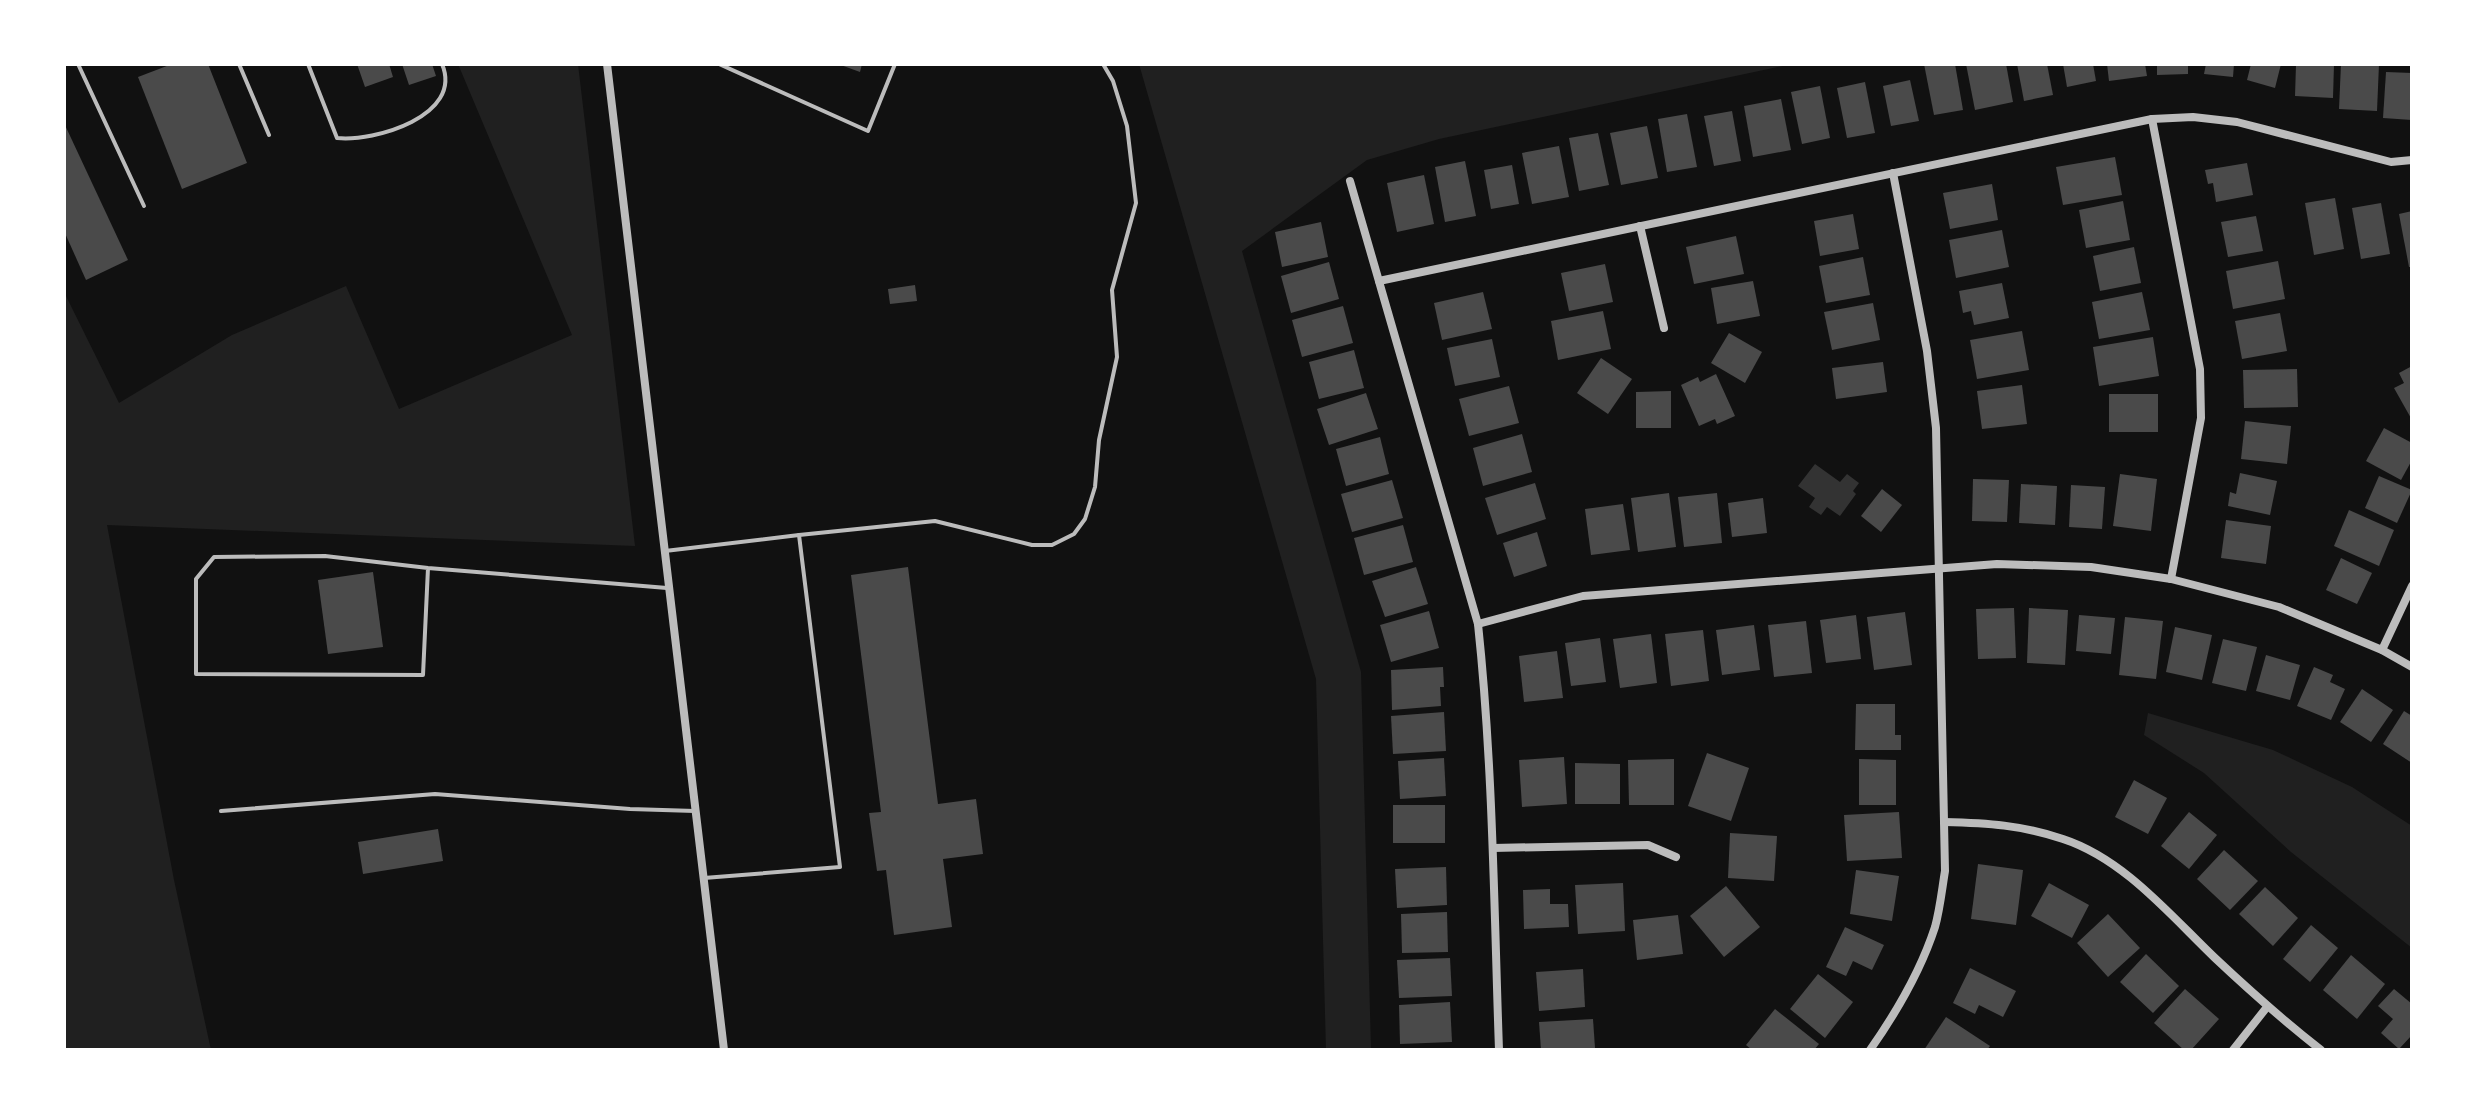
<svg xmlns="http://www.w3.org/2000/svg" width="2476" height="1114" font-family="Arial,sans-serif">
<rect width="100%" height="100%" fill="#111"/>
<g fill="#202020">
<path d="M458 64H578L635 546 107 525 174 880 211 1050H64V292L119 403 232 335 346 286 399 409 572 335Z"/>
<path d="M1139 64H1792L1439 139 1367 160 1242 251 1361 672 1371 1050H1326L1316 679Z"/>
<path d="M2148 713 2273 750 2352 787 2412 826V948L2291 852 2204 773 2144 735Z"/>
</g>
<path fill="#333" d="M1815 464 1840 482 1847 474 1859 483 1853 491 1856 494 1840 516 1827 507 1821 515 1809 507 1815 498 1798 486Z"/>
<g fill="#4a4a4a">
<path d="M172 64H208L247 163 182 189 138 77Z"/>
<path d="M357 64H389L393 77 365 87Z"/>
<path d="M402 64H432L436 76 409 85Z"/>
<path d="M838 64H862L860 72Z"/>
<path d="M1924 64H1955L1963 110 1934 115Z"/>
<path d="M1966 64H2006L2013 102 1975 110Z"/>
<path d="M2017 64H2047L2053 95 2024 101Z"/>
<path d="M2063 64H2093L2096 81 2067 87Z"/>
<path d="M2107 64H2145L2147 76 2109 81Z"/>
<path d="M2157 64H2188V74L2157 75Z"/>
<path d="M2206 64H2234L2233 77 2204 74Z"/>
<path d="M2251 64H2281L2275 88 2247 80Z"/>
<path d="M2296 64H2334L2333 98 2295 96Z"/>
<path d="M2341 64H2379L2377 111 2339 109Z"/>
<path d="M2386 72 2412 73V120L2383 118Z"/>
<path d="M1910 80 1919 121 1891 126 1883 86Z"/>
<path d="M1865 82 1875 133 1847 138 1837 88Z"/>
<path d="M1820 86 1830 138 1802 144 1791 92Z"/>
<path d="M1781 99 1791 150 1753 157 1744 106Z"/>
<path d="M1732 111 1741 161 1714 166 1704 116Z"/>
<path d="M1687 114 1697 167 1667 172 1658 119Z"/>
<path d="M64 123 128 260 86 280 64 231Z"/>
<path d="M1647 126 1658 178 1621 185 1610 133Z"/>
<path d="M1598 133 1609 185 1579 191 1569 138Z"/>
<path d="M1559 146 1569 197 1532 204 1522 153Z"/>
<path d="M2115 157 2122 195 2063 205 2056 167Z"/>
<path d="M1465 161 1476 216 1445 222 1435 167Z"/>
<path d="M2247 163 2253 195 2216 202 2213 183 2208 184 2205 170Z"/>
<path d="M1512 165 1519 204 1491 209 1484 170Z"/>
<path d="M1424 175 1434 224 1397 232 1387 183Z"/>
<path d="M1992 184 1998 220 1950 229 1943 193Z"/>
<path d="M2335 198 2344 249 2314 255 2305 203Z"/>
<path d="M2123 201 2130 240 2086 248 2079 210Z"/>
<path d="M2381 203 2390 254 2361 259 2352 208Z"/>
<path d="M2412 211V267H2409L2399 214Z"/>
<path d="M1853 214 1859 249 1820 256 1814 221Z"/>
<path d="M2256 216 2263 251 2228 257 2221 222Z"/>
<path d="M1321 222 1328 257 1282 267 1275 232Z"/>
<path d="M2002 230 2009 267 1956 278 1949 240Z"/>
<path d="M1736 236 1744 274 1694 284 1686 247Z"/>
<path d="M2134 247 2141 283 2100 291 2093 256Z"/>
<path d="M1863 257 1870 295 1826 303 1819 266Z"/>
<path d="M2278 261 2285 299 2233 309 2226 271Z"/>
<path d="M1329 262 1339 299 1291 313 1281 276Z"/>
<path d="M1605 264 1613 302 1569 311 1561 273Z"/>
<path d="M1753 281 1760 316 1717 324 1711 288Z"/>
<path d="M2002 283 2009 318 1974 325 1971 311 1963 313 1959 291Z"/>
<path d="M915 285 917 301 890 304 888 289Z"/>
<path d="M1483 292 1492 329 1442 340 1434 303Z"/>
<path d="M2142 292 2150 330 2099 339 2092 302Z"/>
<path d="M1873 303 1880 340 1832 350 1824 312Z"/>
<path d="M1343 306 1353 343 1302 357 1292 320Z"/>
<path d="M1603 311 1611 349 1558 360 1551 321Z"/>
<path d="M2280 313 2287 351 2242 359 2235 321Z"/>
<path d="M2022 331 2029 370 1977 379 1970 340Z"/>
<path d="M1729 333 1762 352 1745 383 1711 363Z"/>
<path d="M2153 337 2159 376 2099 386 2093 347Z"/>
<path d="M1492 339 1500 377 1455 386 1447 348Z"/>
<path d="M1354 350 1364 388 1319 399 1309 362Z"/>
<path d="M1601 358 1632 379 1608 414 1577 393Z"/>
<path d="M1883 362 1887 392 1836 399 1832 368Z"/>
<path d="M2412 366V420L2394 388 2404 383 2399 373Z"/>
<path d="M2297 369 2298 407 2244 408 2243 370Z"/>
<path d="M1716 374 1735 416 1717 424 1715 419 1699 426 1681 385 1698 377 1700 382Z"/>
<path d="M2022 385 2027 424 1982 429 1977 391Z"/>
<path d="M1509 386 1519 423 1469 436 1459 399Z"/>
<path d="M1671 391V428H1636V392Z"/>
<path d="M1366 393 1378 429 1329 445 1317 409Z"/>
<rect x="2109" y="394" width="49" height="38"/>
<path d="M2245 421 2291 426 2287 464 2241 459Z"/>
<path d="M2384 428 2412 443V460L2401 480 2366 461Z"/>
<path d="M1522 434 1532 472 1483 486 1473 448Z"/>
<path d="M1380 437 1389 474 1346 486 1336 449Z"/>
<path d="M2240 473 2277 481 2270 515 2228 506 2230 492 2236 494Z"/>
<path d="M2120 474 2157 479 2151 531 2113 526Z"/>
<path d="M2379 476 2412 490 2397 523 2365 508Z"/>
<path d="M1973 479 2009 480 2007 522 1972 521Z"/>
<path d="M1392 480 1403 518 1352 532 1341 494Z"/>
<path d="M1535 483 1546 519 1497 535 1485 498Z"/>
<path d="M2021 484 2057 486 2055 525 2019 523Z"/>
<path d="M2071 485 2105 487 2102 529 2069 527Z"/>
<path d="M1882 489 1902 505 1881 532 1861 516Z"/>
<path d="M1669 493 1676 547 1638 552 1631 498Z"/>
<path d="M1717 493 1722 543 1684 547 1678 497Z"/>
<path d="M1763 498 1767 533 1732 537 1728 503Z"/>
<path d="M1623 504 1630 550 1591 555 1585 509Z"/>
<path d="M2349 510 2394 530 2379 566 2334 546Z"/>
<path d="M2226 520 2271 526 2266 564 2221 558Z"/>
<path d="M1403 525 1413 562 1364 575 1354 538Z"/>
<path d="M1537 532 1547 566 1514 577 1503 543Z"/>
<path d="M2341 558 2372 573 2357 604 2326 590Z"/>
<path d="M908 567 938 804 976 799 983 854 943 859 952 927 894 935 886 870 877 871 869 813 881 812 851 575Z"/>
<path d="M1416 567 1428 604 1385 617 1372 581Z"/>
<path d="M373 572 383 647 328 654 318 580Z"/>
<path d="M2014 608 2016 658 1978 659 1976 609Z"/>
<path d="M2029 608 2068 610 2065 665 2027 663Z"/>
<path d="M1429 611 1439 648 1391 662 1380 625Z"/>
<path d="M1905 612 1912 665 1874 670 1867 617Z"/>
<path d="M1856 615 1861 659 1826 663 1820 620Z"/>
<path d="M2079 615 2115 618 2111 654 2076 651Z"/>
<path d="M2125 617 2163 621 2156 679 2119 675Z"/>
<path d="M1806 621 1812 673 1774 677 1768 625Z"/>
<path d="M1754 625 1760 670 1722 675 1716 630Z"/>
<path d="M2175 627 2212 635 2202 680 2166 672Z"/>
<path d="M1703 630 1709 681 1671 686 1665 634Z"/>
<path d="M1651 634 1657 683 1620 688 1613 639Z"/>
<path d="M1600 638 1606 682 1571 686 1565 643Z"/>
<path d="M2223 639 2257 647 2246 691 2212 683Z"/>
<path d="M1557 651 1563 698 1524 702 1519 656Z"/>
<path d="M2266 655 2300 665 2290 700 2256 691Z"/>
<path d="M1443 667 1444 687H1440L1441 706 1392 710 1391 670Z"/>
<path d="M2314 667 2333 675 2330 682 2345 689 2331 720 2297 706Z"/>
<path d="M2362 689 2393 710 2371 742 2340 722Z"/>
<path d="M1856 704H1895V735H1901V750H1855Z"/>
<path d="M2404 711 2412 716V763L2383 744Z"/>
<path d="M1444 712 1446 751 1393 754 1391 716Z"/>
<path d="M1707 753 1749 768 1731 821 1688 806Z"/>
<path d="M1564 757 1567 804 1522 807 1519 760Z"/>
<path d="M1444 758 1446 796 1400 799 1398 761Z"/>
<path d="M1674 759V805H1629L1628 760Z"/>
<path d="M1859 759 1896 760V805H1859Z"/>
<path d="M1575 763 1620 764V804H1575Z"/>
<path d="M2134 780 2167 798 2148 834 2115 817Z"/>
<rect x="1393" y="805" width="52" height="38"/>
<path d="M1899 812 1902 858 1847 861 1844 815Z"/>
<path d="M2189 812 2217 835 2189 869 2161 846Z"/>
<path d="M438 829 443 861 363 874 358 842Z"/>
<path d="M1730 833 1777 836 1774 881 1728 878Z"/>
<path d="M2224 850 2258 881 2230 910 2197 879Z"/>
<path d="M1978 864 2023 870 2016 925 1971 919Z"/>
<path d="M1446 867 1447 905 1397 908 1395 869Z"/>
<path d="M1856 870 1899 876 1892 921 1850 914Z"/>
<path d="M1623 883 1625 931 1578 934 1575 885Z"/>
<path d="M2049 883 2089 905 2072 938 2031 916Z"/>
<path d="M1726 886 1760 927 1724 957 1690 916Z"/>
<path d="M2265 887 2298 918 2273 946 2239 914Z"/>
<path d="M1550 889V904H1568L1569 927 1524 929 1523 890Z"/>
<path d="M1447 912 1448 952 1402 953 1401 914Z"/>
<path d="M2108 914 2140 948 2108 977 2077 943Z"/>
<path d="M1678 915 1683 954 1637 960 1633 920Z"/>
<path d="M2311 925 2338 948 2310 982 2283 959Z"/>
<path d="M1845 927 1884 945 1872 970 1853 961 1846 976 1826 967Z"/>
<path d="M2146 954 2179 986 2153 1013 2120 982Z"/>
<path d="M2351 955 2385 984 2357 1019 2323 990Z"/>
<path d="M1450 958 1452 996 1399 998 1397 960Z"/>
<path d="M1970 968 2016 991 2003 1017 1979 1005 1975 1014 1953 1003Z"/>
<path d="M1583 969 1585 1007 1539 1011 1536 972Z"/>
<path d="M1818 974 1853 1002 1825 1038 1790 1009Z"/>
<path d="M2185 989 2219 1019 2191 1050H2184L2154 1023Z"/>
<path d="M2394 989 2412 1004V1035L2399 1049 2381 1033 2393 1019 2378 1006Z"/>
<path d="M1450 1002 1452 1042 1400 1044 1399 1005Z"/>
<path d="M1775 1009 1819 1044 1814 1050H1752L1746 1045Z"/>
<path d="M1946 1017 1990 1046 1987 1050H1924Z"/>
<path d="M1593 1019 1595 1048 1541 1050 1539 1022Z"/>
</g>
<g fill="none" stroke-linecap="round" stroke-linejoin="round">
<g stroke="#bcbcbc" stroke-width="4">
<path d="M78 64 144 206"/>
<path d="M239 64 269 135"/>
<path d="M308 64 337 138C374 142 464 116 442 64"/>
<path d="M719 64 868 131 895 64"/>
<path d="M799 535 935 521 1032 545H1052L1074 534 1085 519 1095 487 1099 440 1117 357 1112 290 1136 203 1127 126 1113 81 1103 64"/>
<path d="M665 551 799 535 840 867 704 878"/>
<path d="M428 568 423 675 196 674V579L214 557 325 556 428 568 667 588"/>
<path d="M221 811 435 794 630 809 695 811"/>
</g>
<g stroke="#bcbcbc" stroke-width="8">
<path d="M607 64 724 1050"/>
<path d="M2152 119 2200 369 2201 418 2171 579"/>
<path d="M1350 181 1478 624C1493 765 1494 908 1499 1050"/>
<path d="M1640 226 1664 328"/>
<path d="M1379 281 2152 119 2193 117 2237 122 2391 162 2412 160"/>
<path d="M1478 624 1583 596 1997 564 2091 567 2171 579 2279 607 2382 650 2412 667"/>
<path d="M2382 650 2412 586"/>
<path d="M1944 822C1988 823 2021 825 2063 839 2124 859 2170 915 2215 958 2249 990 2284 1021 2321 1050"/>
<path d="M1493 848 1648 845 1676 857"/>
<path d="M1870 1050C1896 1013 1921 970 1935 927 1940 909 1942 889 1945 871L1936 428 1927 351 1893 173"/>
<path d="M2233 1050 2267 1007"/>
</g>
</g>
<rect width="2476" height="1114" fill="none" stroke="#ffffff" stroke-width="132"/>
</svg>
